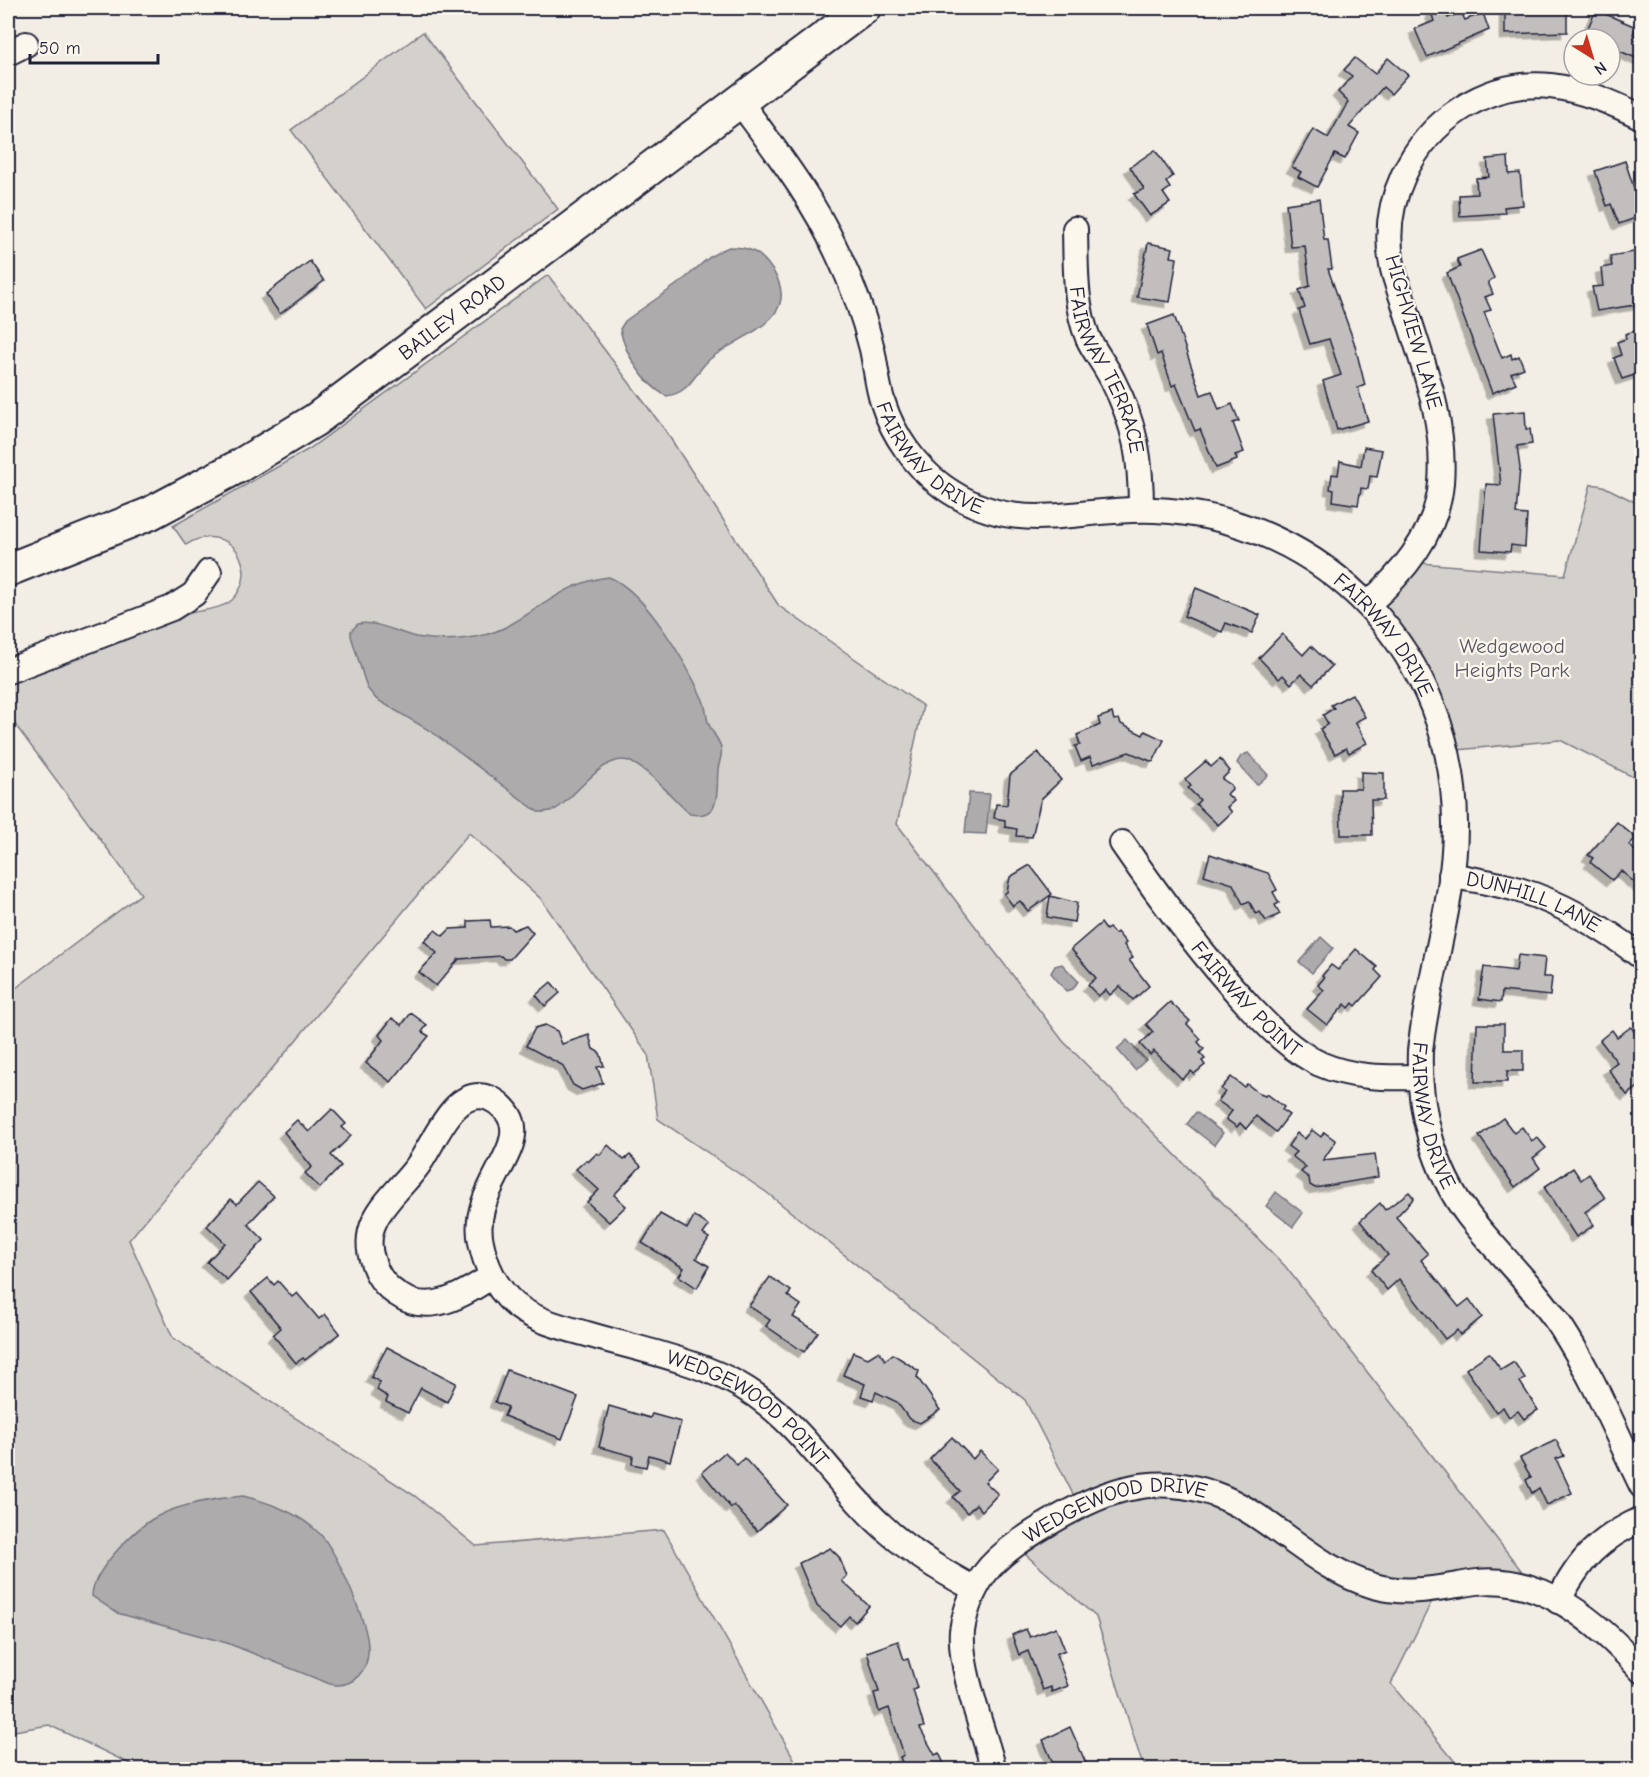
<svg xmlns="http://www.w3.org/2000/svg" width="1649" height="1777" font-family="'Comic Neue',sans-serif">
<defs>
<filter id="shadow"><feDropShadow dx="-5.5" dy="5.5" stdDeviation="0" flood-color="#0004"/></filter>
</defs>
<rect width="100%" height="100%" fill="#f2eee5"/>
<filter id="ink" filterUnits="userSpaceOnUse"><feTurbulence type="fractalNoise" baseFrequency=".0167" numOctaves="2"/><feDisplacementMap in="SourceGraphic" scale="12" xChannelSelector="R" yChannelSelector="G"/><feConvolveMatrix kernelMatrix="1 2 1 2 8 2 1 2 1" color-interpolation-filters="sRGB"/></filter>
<g filter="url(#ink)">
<g fill="#d4d1cc" stroke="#7b7a84" stroke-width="1.5">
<path d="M423 32 558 209 426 309 291 130Z"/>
<path d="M548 275 665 430 779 606 923 706 897 824 1063 1041 1285 1266 1524 1574H1462L1396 1580 1344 1565 1242 1496 1085 1491 1074 1496 1025 1400 766 1192 658 1119 648 1054 541 899 469 833 129 1240 173 1338 415 1496 476 1546 664 1530 800 1769H141L49 1725 8 1732V994L141 894 8 715V681C66 659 125 636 184 615 200 609 219 611 232 600 242 590 247 575 242 562 235 537 206 531 186 545L173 526 309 449Z"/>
<path d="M1591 484 1603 486 1641 505V781L1560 740 1447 751 1368 604 1409 562 1565 575Z"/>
<path d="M1154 1496 1205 1502 1433 1599 1391 1684 1461 1769H1148L1141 1760 1096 1617 1025 1554 1089 1513 1113 1502Z"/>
</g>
<g fill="#aeabad" stroke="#76747f" stroke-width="1.5">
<path d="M729 247C746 247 757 250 768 264 811 318 739 335 710 359 694 373 691 393 666 396 643 383 625 354 620 329L625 321C644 307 664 294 683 280 699 267 709 254 729 247Z"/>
<path d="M609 577C646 592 687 664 703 700 706 707 706 715 708 722 711 731 718 738 721 747 723 755 719 762 718 769 716 790 723 820 690 814 671 797 654 774 631 762 606 749 574 799 556 809 551 812 544 812 538 812L432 732 376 699 367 688 351 636V631L358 624C375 620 399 633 416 637 437 641 460 640 480 636 526 627 554 583 609 577Z"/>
<path d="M1248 753 1268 775 1257 785 1237 763 1241 756Z"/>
<path d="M969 793 990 794 986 834 965 833Z"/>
<path d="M1321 937 1333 948 1312 973 1299 962Z"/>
<path d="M1062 964 1078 981 1073 989 1066 991 1051 973 1055 966Z"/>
<path d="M1127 1040 1146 1060 1135 1070 1117 1049Z"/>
<path d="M1196 1112 1223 1133 1214 1145 1187 1124Z"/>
<path d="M1276 1192 1303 1213 1293 1227 1266 1206Z"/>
<path d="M243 1496C271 1503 299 1513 320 1534 337 1552 367 1622 368 1646 370 1670 353 1689 330 1684L227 1643 117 1613 92 1596C92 1571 136 1527 158 1516 180 1504 218 1498 243 1496Z"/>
</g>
<g fill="#c2bebe" stroke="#22223b" stroke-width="1.5" filter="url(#shadow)">
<path d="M1439 8H1444L1448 18 1461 12 1465 20 1483 13 1489 30 1427 57 1415 29 1434 21 1431 12Z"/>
<path d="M1505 8H1549V12L1567 11V32L1505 34Z"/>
<path d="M1596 10 1636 27 1633 34 1641 37V60L1610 47V39H1583Z"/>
<path d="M1355 58 1375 74 1388 58 1408 75 1391 94 1383 87 1349 127 1359 133 1345 159 1335 154 1317 187 1298 177 1301 172 1292 167 1313 129 1328 138 1348 102 1338 92 1352 76 1344 70Z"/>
<path d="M1155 150 1173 176 1166 182 1170 188 1163 193 1170 203 1150 216 1134 194 1144 189 1130 167Z"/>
<path d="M1508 157 1509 174 1520 173 1523 205 1504 207 1505 213 1460 216 1459 195 1477 194 1476 178 1489 177 1487 159Z"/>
<path d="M1625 161 1636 194 1641 192V216L1619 224 1611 204 1607 206 1595 171Z"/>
<path d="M1319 199 1324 240H1328L1332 269H1328L1354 342 1365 385 1358 388 1368 421 1337 430 1323 381 1341 375 1329 339 1310 344 1299 310 1305 308 1299 290 1310 286 1305 246 1291 247 1286 204Z"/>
<path d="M1148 243 1173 248 1171 257 1177 258 1170 302 1137 297Z"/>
<path d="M1481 250 1494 278 1488 282 1493 294 1485 297 1491 310 1484 312 1502 358 1511 354 1512 359 1519 356 1524 368 1511 373 1516 383 1492 393 1447 273 1460 267 1457 259Z"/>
<path d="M1640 251 1641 279 1638 280 1641 304 1597 311 1592 287 1603 286 1601 268 1612 266 1610 256Z"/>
<path d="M310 261 324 281 280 314 266 294Z"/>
<path d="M1174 315 1201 395 1212 391 1219 410 1232 404 1239 421 1233 423 1244 452 1235 455 1237 460 1216 468 1200 429 1195 431 1176 384 1172 386 1161 353 1157 355 1147 325Z"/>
<path d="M1641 329V373L1622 379 1614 358 1621 355 1617 342 1626 339 1625 334Z"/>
<path d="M1525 411 1526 429H1530L1532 444 1517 446 1520 468 1516 514 1527 515 1525 547 1511 545 1510 552 1481 550 1486 484 1501 485 1493 414Z"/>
<path d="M1364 447 1382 450 1377 477 1370 476 1368 489 1361 488 1358 505 1333 501 1334 490 1330 489 1332 474 1338 475 1340 461 1361 466Z"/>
<path d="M1196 588 1260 615 1252 633 1226 623 1222 632 1184 616Z"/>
<path d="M1282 634 1303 655 1311 646 1332 666 1313 685 1301 674 1291 684 1283 675 1279 679 1259 658Z"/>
<path d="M1352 694 1365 717 1355 722 1367 743 1349 753 1346 748 1335 754 1320 729 1328 724 1323 715 1334 708 1331 705Z"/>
<path d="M1112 713 1114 720 1119 719 1121 724 1143 735 1145 731 1164 740 1153 762 1129 752 1093 764 1090 757 1081 761 1075 746 1080 745 1077 735 1100 725 1098 718Z"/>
<path d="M1038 752 1061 780 1041 799 1032 837 1016 836 1017 829 1005 827V820L994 818 996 804 1007 805 1010 775Z"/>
<path d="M1220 759 1230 771 1222 779 1231 785 1232 789 1227 794 1234 801 1227 807 1232 812 1218 825 1196 804 1200 800 1188 788 1191 786 1185 779 1206 761 1211 767Z"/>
<path d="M1361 772 1384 773V800H1371L1372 835H1341L1340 789H1361Z"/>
<path d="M1617 822 1636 838 1629 845 1641 856V888L1621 871 1612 880 1590 862 1593 858 1588 855Z"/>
<path d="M1210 854 1268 873 1277 890 1273 892 1279 903 1275 905 1280 914 1266 921 1260 912 1256 914 1249 901 1243 904 1233 884 1204 875Z"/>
<path d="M1030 865 1052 894 1028 911 1020 901 1013 906 1004 894 1007 892 1010 877Z"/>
<path d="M1050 896 1077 903 1074 922 1047 917Z"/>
<path d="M490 920 491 927 509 926 513 930 526 925 533 933 510 959H504L501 956 459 959 436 986 419 972 437 953 424 941 435 930 443 936 450 929 468 928V921Z"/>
<path d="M1101 923 1106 930 1109 928 1115 934 1117 932 1126 943 1124 945 1133 958 1129 960 1149 986 1133 1000 1120 986 1110 995 1106 990 1098 996 1088 985 1096 978 1071 949Z"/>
<path d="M1356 949 1377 967 1375 970 1382 977 1356 1006 1353 1003 1349 1008 1345 1004 1327 1025 1307 1009 1324 990 1318 985 1324 978 1322 976 1331 965 1338 970Z"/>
<path d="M1518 955 1545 958 1543 977H1552L1550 996 1502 991 1501 1002 1479 999 1484 967 1516 971Z"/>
<path d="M551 982 560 993 545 1006 536 995Z"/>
<path d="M1170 1002 1190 1021 1187 1024 1201 1039 1198 1042 1204 1049 1200 1053 1205 1059 1202 1061 1205 1065 1194 1074 1191 1071 1182 1079 1154 1051 1150 1055 1140 1044 1153 1032 1146 1024Z"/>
<path d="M411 1013 427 1025 422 1032 429 1036 391 1082 366 1063 383 1040 379 1035 392 1018 402 1025Z"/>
<path d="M1477 1024H1504V1050H1523V1071H1507V1082H1475Z"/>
<path d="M545 1025 557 1031 562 1044 589 1035 593 1049 600 1053 604 1066 597 1067 603 1083 582 1090 573 1085 562 1065 526 1046 535 1028Z"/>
<path d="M1631 1027 1641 1040 1635 1048 1641 1057V1085L1627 1095 1608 1069 1617 1062 1600 1040 1612 1030 1617 1037Z"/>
<path d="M1231 1077 1244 1087 1247 1084 1260 1094 1265 1096 1267 1094 1284 1107 1282 1110 1289 1115 1276 1132 1256 1116 1246 1129 1240 1123 1237 1127 1226 1119 1232 1111 1218 1101 1225 1092 1221 1089Z"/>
<path d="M332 1109 346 1124 342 1127 351 1136 331 1155 341 1166 320 1188 305 1173 312 1167 284 1132 297 1120 309 1132Z"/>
<path d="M1503 1118 1514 1133 1522 1127 1532 1141 1537 1137 1546 1148 1533 1158 1540 1168 1515 1187 1479 1136Z"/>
<path d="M1312 1130 1321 1137 1324 1132 1336 1141 1323 1160 1375 1154 1378 1177 1315 1188 1310 1185 1309 1178 1301 1172 1306 1167 1292 1156 1296 1152 1288 1146 1297 1133 1305 1139Z"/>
<path d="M608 1145 624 1160 630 1155 641 1166 614 1195 626 1206 609 1222 587 1202 599 1190 576 1169 586 1160 588 1162 597 1153 600 1155Z"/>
<path d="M1573 1168 1581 1180 1589 1174 1605 1198 1585 1212 1594 1225 1576 1237 1544 1187Z"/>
<path d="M258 1182 274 1196 248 1224 264 1240 227 1280 207 1262 225 1243 207 1226 231 1199 237 1204Z"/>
<path d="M1409 1192 1414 1198 1396 1217 1428 1254 1421 1260 1459 1307 1469 1299 1482 1317 1460 1335 1457 1330 1445 1339 1399 1279 1387 1290 1371 1270 1388 1255 1360 1221 1380 1203 1385 1210Z"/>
<path d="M660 1214 687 1229 694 1216 709 1226 703 1234 709 1238 696 1258 709 1266 697 1288 679 1276 684 1268 642 1243Z"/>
<path d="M770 1277 791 1291 788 1296 801 1305 793 1317 818 1332 804 1352 766 1326 770 1320 749 1306Z"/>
<path d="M268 1278 274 1285 278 1281 292 1297 297 1293 319 1319 325 1314 340 1333 305 1360 303 1358 296 1363 273 1335 281 1328 251 1292Z"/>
<path d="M387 1347 456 1383 447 1402 421 1388 408 1413 386 1402 388 1397 377 1390 380 1382 371 1377Z"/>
<path d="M879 1351 885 1360 893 1354 919 1371 917 1377 940 1410 920 1423 909 1419 897 1402 876 1392 873 1400 861 1396 865 1384 843 1375 853 1352 868 1358Z"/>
<path d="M1489 1353 1501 1370 1514 1362 1525 1378 1520 1382 1538 1410 1524 1419 1518 1411 1509 1417 1503 1407 1496 1412 1466 1369Z"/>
<path d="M507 1370 578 1397 562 1439 504 1416 508 1407 495 1402Z"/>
<path d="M609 1406 650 1418 652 1414 681 1422 670 1461 649 1455 646 1467 632 1464 633 1456 599 1447Z"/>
<path d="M952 1437 973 1459 980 1451 998 1469 985 1482 998 1494 982 1511 976 1504 967 1513 953 1497 960 1491 930 1459Z"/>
<path d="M1556 1440 1564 1456 1556 1459 1572 1493 1547 1505 1539 1488 1532 1493 1526 1480 1531 1477 1520 1458Z"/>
<path d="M725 1452 737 1465 744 1458 787 1505 757 1531 734 1505 731 1508 702 1472Z"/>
<path d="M830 1548 839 1557 847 1576 842 1581 869 1606 855 1622 849 1616 840 1626 817 1606 799 1563Z"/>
<path d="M1056 1627 1065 1650 1056 1654 1068 1686 1052 1692 1051 1687 1043 1690 1028 1651 1019 1655 1012 1635 1026 1629 1030 1637Z"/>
<path d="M898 1641 904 1660 908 1659 917 1688 913 1690 924 1727 920 1728 935 1755 939 1753 947 1770H905L900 1757 904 1755 889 1708 879 1712 874 1693 879 1692 867 1652Z"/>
<path d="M1070 1727 1089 1770H1056L1043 1740Z"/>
</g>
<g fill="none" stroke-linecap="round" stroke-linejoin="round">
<g stroke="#22223b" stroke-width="28">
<g id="minor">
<path d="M8 53 26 44"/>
<path id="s1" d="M740 102C775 150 812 197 837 252 852 283 864 316 872 349 876 367 877 386 883 403 893 435 915 466 942 486 1017 540 1075 506 1155 510 1326 517 1456 657 1455 826 1455 902 1428 977 1420 1051 1418 1108 1433 1169 1468 1215 1497 1253 1534 1286 1561 1327 1593 1376 1616 1433 1642 1486"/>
<path id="s2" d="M1075 229C1076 265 1074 304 1088 338 1095 353 1106 366 1113 381 1136 426 1141 460 1141 509"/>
<path d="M1368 604C1403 573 1437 533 1441 483 1446 421 1423 365 1405 307 1401 293 1394 278 1392 264 1380 204 1411 140 1462 108 1525 68 1580 87 1642 117"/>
<path d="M8 671 172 608 194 594 209 572"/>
<path id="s3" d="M1122 843C1161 900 1202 955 1249 1006 1270 1028 1292 1051 1320 1064 1352 1078 1385 1078 1419 1077"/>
<path id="s4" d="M1451 875C1473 880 1497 883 1519 890 1565 904 1604 928 1642 957"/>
<path id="s5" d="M492 1276C463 1295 429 1317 397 1294 385 1286 377 1276 373 1262 358 1221 394 1197 416 1168 434 1146 452 1085 489 1098 499 1102 509 1112 512 1122 522 1154 470 1193 481 1242 485 1263 493 1282 508 1298 527 1319 561 1327 587 1334 634 1348 686 1358 730 1380 795 1412 829 1477 880 1524 908 1551 941 1571 975 1589"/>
<path d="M1558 1601C1580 1559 1598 1539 1642 1519"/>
<path id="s6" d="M994 1770C984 1732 959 1668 962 1631 965 1609 975 1584 990 1567 1016 1538 1092 1495 1130 1488 1157 1482 1188 1484 1214 1494 1271 1514 1310 1567 1374 1586 1410 1596 1441 1587 1477 1582 1543 1574 1601 1625 1642 1671"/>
</g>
</g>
<g stroke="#22223b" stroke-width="36">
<g id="major">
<path id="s7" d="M8 570 149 514 239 466 315 420 864 8"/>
</g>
</g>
<use href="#minor" stroke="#fbf7ec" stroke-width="24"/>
<use href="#major" stroke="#fbf7ec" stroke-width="32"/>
</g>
</g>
<g text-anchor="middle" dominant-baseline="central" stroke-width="4.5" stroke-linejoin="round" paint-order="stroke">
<g font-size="21" fill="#22223b" stroke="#fbf7ec">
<text stroke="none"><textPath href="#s7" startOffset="514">BAILEY ROAD</textPath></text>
<text transform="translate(1414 332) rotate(74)">HIGHVIEW LANE</text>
<text stroke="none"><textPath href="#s2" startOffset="147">FAIRWAY TERRACE</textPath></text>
<text stroke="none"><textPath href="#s1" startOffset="412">FAIRWAY DRIVE</textPath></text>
<text stroke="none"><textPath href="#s1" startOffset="933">FAIRWAY DRIVE</textPath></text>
<text stroke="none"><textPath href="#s4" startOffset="87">DUNHILL LANE</textPath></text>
<text stroke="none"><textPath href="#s3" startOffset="200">FAIRWAY POINT</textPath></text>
<text stroke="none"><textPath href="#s1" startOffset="1437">FAIRWAY DRIVE</textPath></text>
<text stroke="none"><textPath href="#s5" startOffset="856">WEDGEWOOD POINT</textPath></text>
<text stroke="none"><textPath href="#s6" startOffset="357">WEDGEWOOD DRIVE</textPath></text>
</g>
<g font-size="21" fill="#575766" stroke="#fbf7ec">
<text x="1512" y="646">Wedgewood<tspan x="1512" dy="24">Heights Park</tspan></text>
</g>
</g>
<rect width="1649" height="1777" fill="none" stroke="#fbf7ec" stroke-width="30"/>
<rect x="15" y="15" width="1619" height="1747" fill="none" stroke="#22223b" stroke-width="2" filter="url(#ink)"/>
<g transform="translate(1592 57) rotate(143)"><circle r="28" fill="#fbf7ec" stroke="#a4a2a5" stroke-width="1.5"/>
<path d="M0-4.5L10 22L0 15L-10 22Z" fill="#c8321e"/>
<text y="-9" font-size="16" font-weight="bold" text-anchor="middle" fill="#22223b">N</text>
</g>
<path d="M30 54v9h128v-9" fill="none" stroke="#22223b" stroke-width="3"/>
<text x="39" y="54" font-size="18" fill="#22223b" stroke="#fbf7ec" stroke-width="4.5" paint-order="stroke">50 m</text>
</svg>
